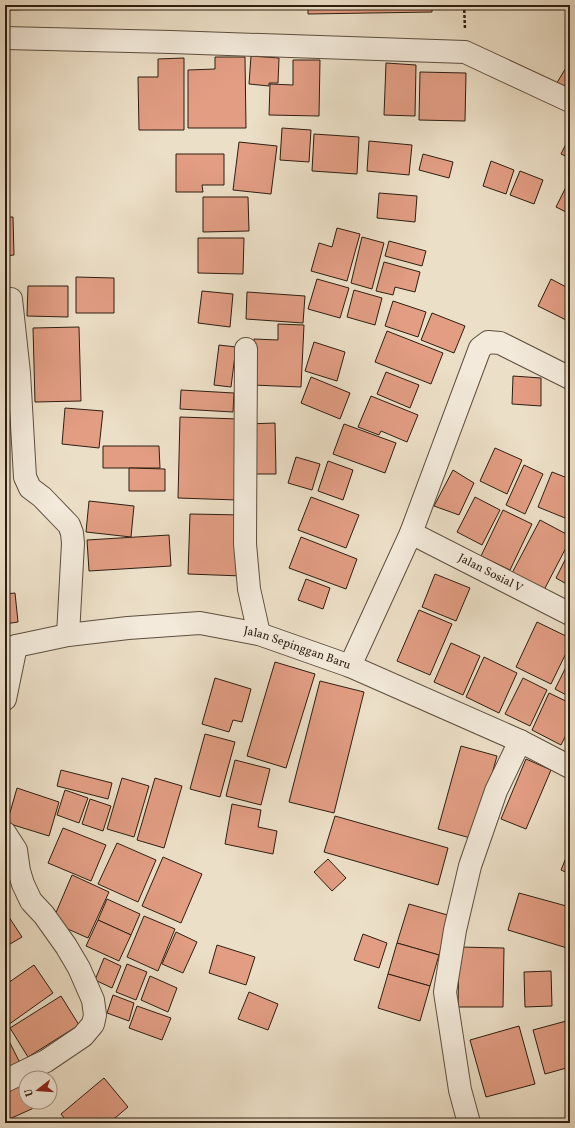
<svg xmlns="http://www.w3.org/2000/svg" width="575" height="1128" font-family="Vollkorn,serif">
<rect width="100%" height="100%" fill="#ecdfc7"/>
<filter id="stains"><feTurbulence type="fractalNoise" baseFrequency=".005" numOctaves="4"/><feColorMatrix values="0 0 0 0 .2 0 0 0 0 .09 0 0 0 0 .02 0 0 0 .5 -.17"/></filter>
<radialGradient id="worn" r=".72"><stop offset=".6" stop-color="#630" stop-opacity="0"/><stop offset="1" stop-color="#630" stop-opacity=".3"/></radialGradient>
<g fill="#e29d83" stroke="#2d1e11">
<path d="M5 5H54V9L5 10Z"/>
<path d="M308 5H432V12L308 14Z"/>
<path d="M251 56 279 58 278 83H269V86L249 84Z"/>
<path d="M215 57H245L246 128H188V70L215 69Z"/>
<path d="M184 58V130H139L138 77H158V59Z"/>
<path d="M293 60H320L319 116 269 115 270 84 293 85Z"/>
<path d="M570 61V95L555 86Z"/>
<path d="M386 63 416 65 415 116 384 115Z"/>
<path d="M420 72 466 73 465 121 419 120Z"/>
<path d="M282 128 311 130 309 162 280 160Z"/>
<path d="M314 134 359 137 357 174 312 171Z"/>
<path d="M570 136V158L561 154Z"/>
<path d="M369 141 412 145 409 175 367 171Z"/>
<path d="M239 142 277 146 271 194 233 190Z"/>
<path d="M176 154H224V185H202L203 192H176Z"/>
<path d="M423 154 453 162 449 178 419 170Z"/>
<path d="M491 161 514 170 506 194 483 186Z"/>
<path d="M520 171 543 180 534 204 510 195Z"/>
<path d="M567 185 570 187V214L556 207Z"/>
<path d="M379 193 417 196 415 222 377 218Z"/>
<path d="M203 197H248L249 231 203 232Z"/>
<path d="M5 217H13L14 255 5 256Z"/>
<path d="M337 228 360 234 347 281 311 271 319 243 332 247Z"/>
<path d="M362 237 384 243 372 289 351 283Z"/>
<path d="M198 238H244L243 274 198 273Z"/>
<path d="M389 241 426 251 422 266 385 256Z"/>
<path d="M384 262 420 272 415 292 395 287 393 295 376 291Z"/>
<path d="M76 277 114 278V313H76Z"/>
<path d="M317 279 349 288 340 318 308 309Z"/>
<path d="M551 279 570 289V322L538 306Z"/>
<path d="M28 286H68V317L27 316Z"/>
<path d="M354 290 382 298 375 325 347 317Z"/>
<path d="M202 291 233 294 230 327 198 323Z"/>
<path d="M247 292 305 296 303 323 246 319Z"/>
<path d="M393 301 426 312 418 337 385 326Z"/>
<path d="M432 313 465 326 454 353 421 340Z"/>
<path d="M278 324 304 325 301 387 252 385 254 339 278 340Z"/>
<path d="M79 327 81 401 35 402 33 328Z"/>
<path d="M387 331 443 353 431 384 375 362Z"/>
<path d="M314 342 345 352 337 381 305 371Z"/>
<path d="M219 345 236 347 231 387 214 385Z"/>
<path d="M386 372 419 385 410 408 377 394Z"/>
<path d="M513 376 541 378V406L512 404Z"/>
<path d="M311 377 350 393 340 419 301 403Z"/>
<path d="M181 390 234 393 233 412 180 409Z"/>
<path d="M371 396 418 415 407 442 381 431 379 435 358 427Z"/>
<path d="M65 408 103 411 99 448 62 444Z"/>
<path d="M180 417 239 419 237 500 178 498Z"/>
<path d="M275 423 276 474H247V424Z"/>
<path d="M344 424 396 443 385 473 333 454Z"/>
<path d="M103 446H159L160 468H103Z"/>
<path d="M495 448 522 460 507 494 480 481Z"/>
<path d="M296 457 320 464 312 490 288 483Z"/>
<path d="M328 461 353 470 343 500 318 491Z"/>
<path d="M524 465 543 474 525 514 506 505Z"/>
<path d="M129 468 165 469V491H129Z"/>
<path d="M453 470 474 483 459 515 434 506Z"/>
<path d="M552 472 570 479V507L565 518 538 507Z"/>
<path d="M311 497 359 515 346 548 298 530Z"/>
<path d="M475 497 500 510 482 545 457 532Z"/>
<path d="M89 501 134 506 131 537 86 532Z"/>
<path d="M503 510 532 524 510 570 481 556Z"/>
<path d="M190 514 243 515 242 576 188 574Z"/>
<path d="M540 520 570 536V540L544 590 512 573Z"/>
<path d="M169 535 171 566 89 571 87 540Z"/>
<path d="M301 537 357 559 346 589 289 568Z"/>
<path d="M570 550V586L556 578Z"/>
<path d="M435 574 470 588 456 621 422 607Z"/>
<path d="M306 579 330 588 323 609 298 600Z"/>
<path d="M15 593 18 622 5 624V594Z"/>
<path d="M419 610 452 624 430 675 397 661Z"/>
<path d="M537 622 570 638V645L551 684 516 667Z"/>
<path d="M451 643 480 656 463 695 434 682Z"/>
<path d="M484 657 517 673 499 713 466 697Z"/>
<path d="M570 659V697L555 689Z"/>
<path d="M275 662 315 674 286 768 247 756Z"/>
<path d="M215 678 251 689 242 722 233 720 229 732 202 724Z"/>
<path d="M523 678 547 690 530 726 505 714Z"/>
<path d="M320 681 364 692 334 813 289 802Z"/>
<path d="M549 693 570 703V727L561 745 532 730Z"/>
<path d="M205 734 235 742 220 797 190 789Z"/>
<path d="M461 746 497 756 474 839 438 829Z"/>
<path d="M526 759 551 770 526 829 501 819Z"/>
<path d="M235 760 270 769 261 805 226 796Z"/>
<path d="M61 770 112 783 108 799 57 786Z"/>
<path d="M122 778 149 786 134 837 107 829Z"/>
<path d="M155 778 182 786 164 848 137 840Z"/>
<path d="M17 788 59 802 49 836 7 823Z"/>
<path d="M65 790 88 798 79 823 57 815Z"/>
<path d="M90 799 111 806 103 831 82 824Z"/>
<path d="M232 804 261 810 258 827 277 831 273 854 225 844Z"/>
<path d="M335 816 448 848 438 885 324 852Z"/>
<path d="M63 828 106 845 91 881 48 863Z"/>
<path d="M117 843 156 860 138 902 98 884Z"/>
<path d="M570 848V874L561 870Z"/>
<path d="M163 857 202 874 181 923 142 906Z"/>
<path d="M328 859 346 878 332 891 314 872Z"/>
<path d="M72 875 109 892 88 938 52 922Z"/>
<path d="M519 893 570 907V938L567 948 508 930Z"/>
<path d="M107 899 140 914 131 935 98 920Z"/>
<path d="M409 904 451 916 439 955 397 943Z"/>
<path d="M5 911 22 937 5 947Z"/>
<path d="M144 916 175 929 158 971 127 957Z"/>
<path d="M98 920 131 935 119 961 86 946Z"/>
<path d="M176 932 197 942 183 973 162 964Z"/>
<path d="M363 934 387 943 379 968 354 960Z"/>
<path d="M397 943 439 955 430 986 388 974Z"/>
<path d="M217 945 255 957 246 985 209 973Z"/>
<path d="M459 947 504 948 503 1007H458Z"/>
<path d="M104 958 121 966 112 988 95 980Z"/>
<path d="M127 964 147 972 136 1000 116 992Z"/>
<path d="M34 965 53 993 8 1025 5 1020V985Z"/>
<path d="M551 971 552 1006 525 1007 524 972Z"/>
<path d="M388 974 430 986 420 1021 378 1008Z"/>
<path d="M150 976 177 988 168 1012 141 1000Z"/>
<path d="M249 992 278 1004 268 1030 238 1019Z"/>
<path d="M113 995 134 1003 129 1021 107 1013Z"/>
<path d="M61 996 79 1025 28 1057 10 1028Z"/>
<path d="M137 1006 171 1018 162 1040 129 1028Z"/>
<path d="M570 1020V1067L545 1074 533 1030Z"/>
<path d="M519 1026 535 1084 486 1097 470 1040Z"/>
<path d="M5 1033 20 1063 5 1070Z"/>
<path d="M104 1078 128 1107 109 1123H68L61 1114Z"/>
<path d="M24 1082 26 1085V1102H34L36 1107 5 1121V1091Z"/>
<path d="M57 1119 60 1123H50Z"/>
<path d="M484 1119 504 1123H485Z"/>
</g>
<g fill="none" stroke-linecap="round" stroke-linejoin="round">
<g stroke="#5d4e3e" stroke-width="24">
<g id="minor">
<path d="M11 299 19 373 25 477 30 488 42 497 69 525 72 533 73 543 68 635"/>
<path d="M246 349 245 544 249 589 259 634"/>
<path id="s1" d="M411 533 570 614"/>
<path d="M350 666 411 533 480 348 488 342 500 343 570 378"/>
<path d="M5 699 16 646"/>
<path d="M5 833 16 850 19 871 23 884 31 901 44 915 66 946 79 968 93 1000 95 1015 93 1024 83 1036 46 1061 5 1081"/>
<path d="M469 1123 460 1090 445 992 455 930 470 866 496 791 520 741"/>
</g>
</g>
<g stroke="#5d4e3e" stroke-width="24">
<g id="tertiary">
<path d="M5 38 171 42 465 52 570 101"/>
<path id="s2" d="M5 650 16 646 68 635 128 628 200 623 259 634 350 666 520 741 570 767"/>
</g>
</g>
<path stroke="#2d1e11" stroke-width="2.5" stroke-dasharray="3 2" stroke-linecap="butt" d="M464 5 465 29"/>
<use href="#minor" stroke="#f3eadb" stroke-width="22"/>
<use href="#tertiary" stroke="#f3eadb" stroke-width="22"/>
</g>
<g text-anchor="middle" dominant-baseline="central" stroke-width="3.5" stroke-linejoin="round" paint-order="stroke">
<g font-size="12" fill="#2d1e11" stroke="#f3eadb">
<text stroke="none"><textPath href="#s1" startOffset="89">Jalan Sosial V</textPath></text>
<text stroke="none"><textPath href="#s2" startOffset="298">Jalan Sepinggan Baru</textPath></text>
</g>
</g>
<rect width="575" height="1128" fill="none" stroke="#ecdfc7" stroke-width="20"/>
<rect x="6" y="6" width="563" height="1116" fill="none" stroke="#2d1e11" stroke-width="2"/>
<rect x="10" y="10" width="555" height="1108" fill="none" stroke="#2d1e11"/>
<g transform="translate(38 1090) rotate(253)"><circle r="19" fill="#f3eadb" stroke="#a4988a"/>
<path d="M0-3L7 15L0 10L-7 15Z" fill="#8f2418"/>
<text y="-6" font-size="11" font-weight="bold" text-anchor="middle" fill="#2d1e11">U</text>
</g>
<rect width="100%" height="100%" filter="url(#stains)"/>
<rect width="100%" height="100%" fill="url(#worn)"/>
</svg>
